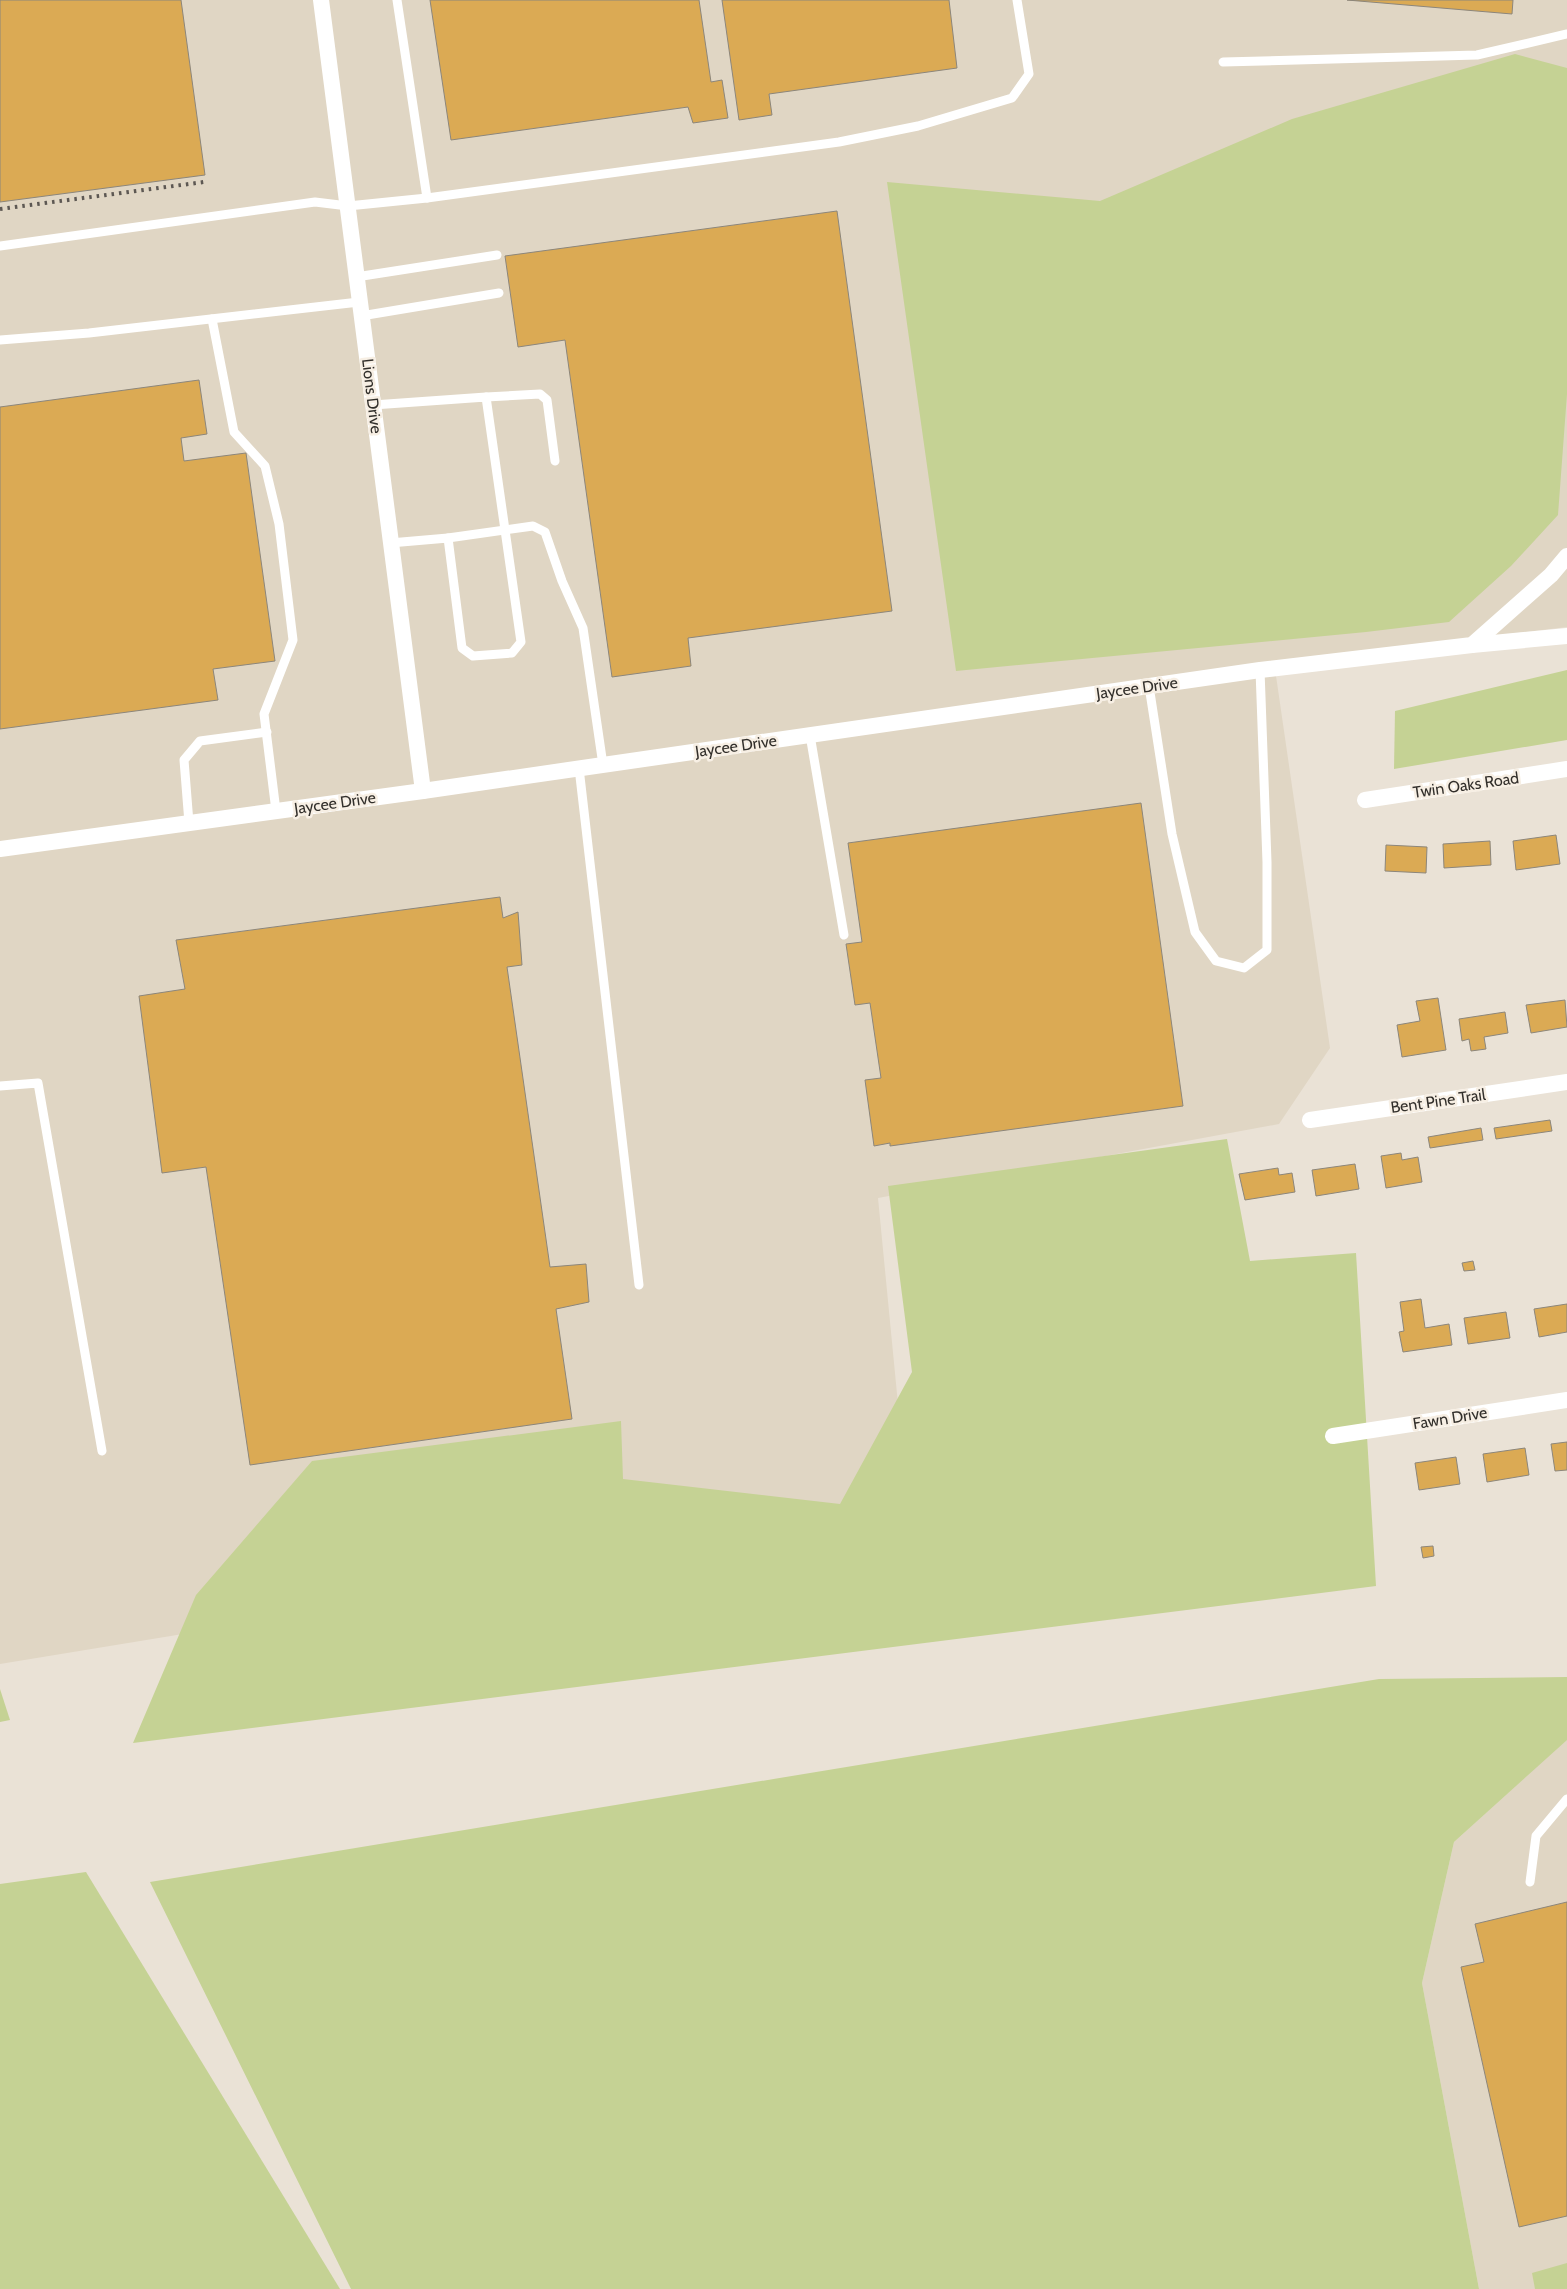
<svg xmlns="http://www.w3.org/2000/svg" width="1567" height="2289" font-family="Cabin,sans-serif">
<rect width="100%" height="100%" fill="#eae2d6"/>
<g fill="#e0d6c4">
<path d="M0 0H1567V627L1274 662 1330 1048 1279 1124 878 1198 898 1404 917 1514 0 1664Z"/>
<path d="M1567 1732V2289H1479L1422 1983 1454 1842 1528 1775Z"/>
</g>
<g fill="#c5d294">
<path d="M1515 54 1567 68V394L1558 515 1511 566 1449 622 1366 632 956 671 887 182 1100 201 1292 119Z"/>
<path d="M1567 670V740L1394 769 1395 711Z"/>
<path d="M1227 1139 1250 1261 1356 1253 1376 1586 133 1743 196 1595 312 1461 621 1421 623 1479 840 1504 912 1372 888 1186Z"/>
<path d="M1567 1677V1740L1454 1842 1422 1983 1479 2289H351L150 1882 1379 1679Z"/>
<path d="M0 1689 10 1720 0 1722Z"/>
<path d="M86 1872 340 2289H0V1884Z"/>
<path d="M1567 2263V2289H1535L1532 2273Z"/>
</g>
<g fill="#dbaa54" stroke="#8c867b">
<path d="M0 0H181L205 175 0 202Z"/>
<path d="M430 0H699L711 82 722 80 728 118 693 123 688 107 451 140Z"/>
<path d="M722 0H949L957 68 769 94 772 115 739 120Z"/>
<path d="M1347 0H1513L1512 14Z"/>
<path d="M837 211 892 611 688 638 691 666 612 677 565 340 518 347 505 256Z"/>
<path d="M199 380 207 434 181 438 184 461 246 453 275 661 213 669 218 700 0 729V407Z"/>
<path d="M1141 803 1183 1106 890 1146V1143L874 1146 865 1080 881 1078 870 1003 855 1005 846 944 862 942 848 843Z"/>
<path d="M1556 835 1560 864 1516 870 1513 841Z"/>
<path d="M1490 841 1491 865 1444 868 1443 844Z"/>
<path d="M1386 845 1427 847 1426 873 1385 871Z"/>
<path d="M500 897 503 918 518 912 522 965 507 967 550 1267 586 1264 589 1302 556 1309 572 1419 250 1465 206 1167 162 1173 139 996 185 989 176 940Z"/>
<path d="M1438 998 1446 1050 1402 1057 1397 1025 1420 1021 1416 1001Z"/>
<path d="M1565 1000 1567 1027 1531 1033 1526 1005Z"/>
<path d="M1505 1012 1508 1033 1484 1037 1486 1049 1471 1051 1469 1039 1462 1041 1459 1019Z"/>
<path d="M1550 1120 1552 1131 1496 1139 1494 1128Z"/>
<path d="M1481 1128 1483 1140 1430 1148 1428 1137Z"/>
<path d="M1401 1153 1402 1160 1418 1157 1422 1182 1386 1188 1381 1156Z"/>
<path d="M1355 1164 1359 1189 1316 1196 1312 1170Z"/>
<path d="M1278 1168 1279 1175 1292 1173 1295 1192 1245 1200 1239 1174Z"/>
<path d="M1473 1261 1475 1270 1464 1271 1462 1263Z"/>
<path d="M1421 1299 1425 1328 1449 1324 1452 1345 1403 1352 1399 1332 1404 1331 1400 1302Z"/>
<path d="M1567 1304V1332L1539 1337 1534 1309Z"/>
<path d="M1506 1312 1510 1338 1468 1344 1464 1318Z"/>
<path d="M1567 1442V1470L1555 1471 1551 1444Z"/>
<path d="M1525 1448 1529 1475 1487 1482 1483 1454Z"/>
<path d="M1456 1457 1460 1484 1419 1490 1415 1463Z"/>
<path d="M1433 1546 1434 1556 1423 1558 1421 1547Z"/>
<path d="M1567 1902V2216L1519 2227 1461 1967 1484 1962 1475 1924Z"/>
</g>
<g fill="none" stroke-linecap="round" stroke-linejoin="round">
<g stroke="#fff" stroke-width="9">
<path d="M397 0 427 198"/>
<path d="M1223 62 1477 55 1567 34"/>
<path d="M0 246 315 202 348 206 427 198 839 142 918 126 1012 98 1029 74 1017 0"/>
<path d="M356 277 497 255"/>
<path d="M361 316 499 293"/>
<path d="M212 319 234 432 265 466 279 524 293 640 264 714 276 811"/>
<path d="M0 340 89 333 359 302"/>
<path d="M486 397 540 394 547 400 555 461"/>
<path d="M373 405 486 397 521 642 512 653 473 656 462 648 448 538 390 543"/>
<path d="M448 538 533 526 545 532 562 581 583 628 603 765"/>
<path d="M1149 686 1172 834 1195 932 1216 961 1244 968 1267 950V862L1260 670"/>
<path d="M810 735 844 935"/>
<path d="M579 768 639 1285"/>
<path d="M189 823 184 760 200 741 267 732"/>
<path d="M0 1086 38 1083 102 1451"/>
<path d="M1530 1882 1536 1836 1567 1799"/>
</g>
<g stroke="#fff" stroke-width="16">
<path d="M321 0 423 791"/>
<path d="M1472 645 1567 636"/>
<path d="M1365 800 1567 769"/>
<path d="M0 849 423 791 1260 670 1472 645 1551 575 1567 556"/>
<path d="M1310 1120 1567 1082"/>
<path d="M1333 1436 1567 1400"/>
</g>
<path stroke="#5d5853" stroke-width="4" stroke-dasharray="2.5 5" stroke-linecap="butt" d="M0 209 204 182"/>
</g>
<g text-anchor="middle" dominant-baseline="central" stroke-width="5" stroke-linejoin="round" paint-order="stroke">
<g font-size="16" fill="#322f2b" stroke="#f7efe4">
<text transform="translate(372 396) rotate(83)">Lions Drive</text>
<text transform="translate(1137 688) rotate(-8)">Jaycee Drive</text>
<text transform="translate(736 746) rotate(-8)">Jaycee Drive</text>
<text transform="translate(1466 785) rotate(-8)">Twin Oaks Road</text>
<text transform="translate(335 803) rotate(-8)">Jaycee Drive</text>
<text transform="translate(1438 1101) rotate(-8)">Bent Pine Trail</text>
<text transform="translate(1450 1418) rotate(-9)">Fawn Drive</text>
</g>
</g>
</svg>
